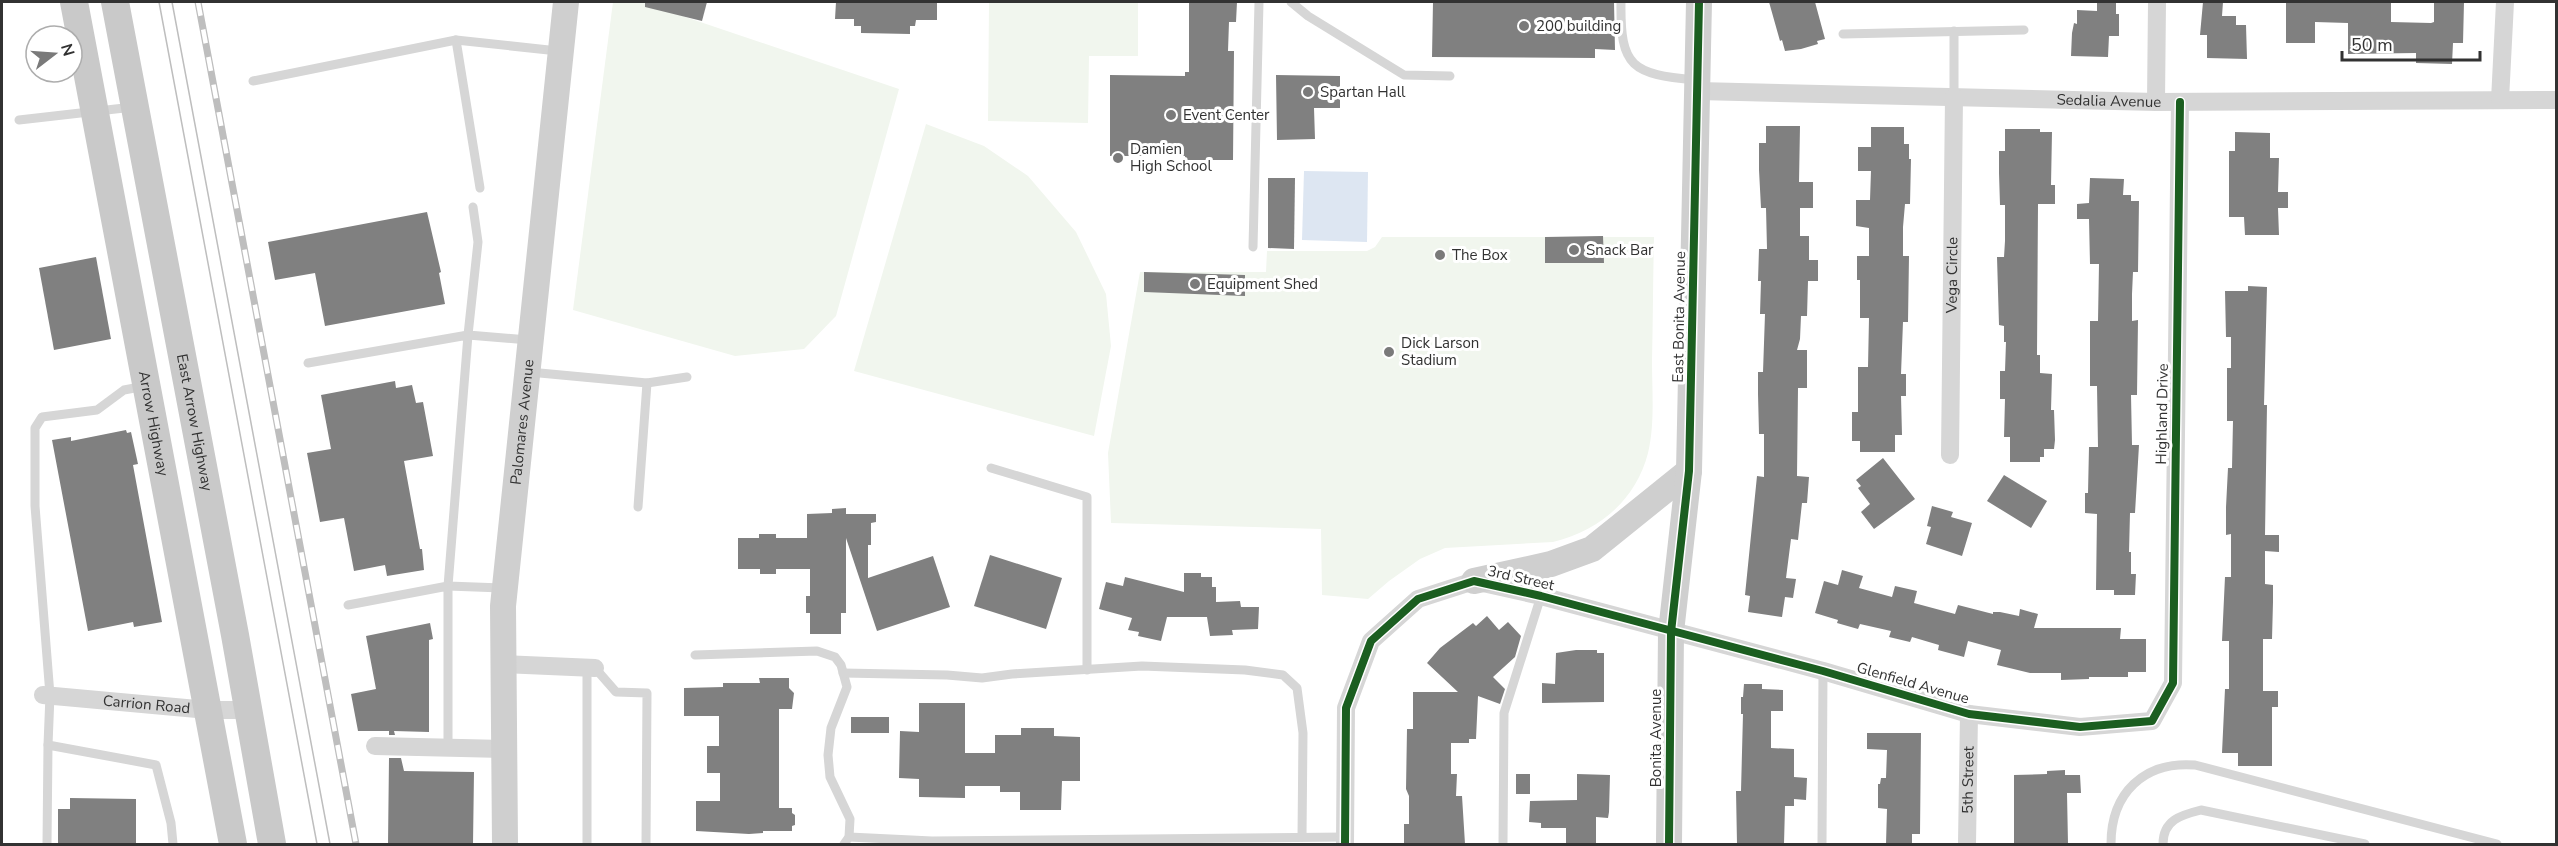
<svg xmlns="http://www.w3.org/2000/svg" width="2558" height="846" font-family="'Nunito Sans',sans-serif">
<rect width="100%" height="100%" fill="#fff"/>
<g fill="#f1f6ee">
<path d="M613 2H641L899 89 836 316 804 349 735 356 573 310Z"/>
<path d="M989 2H1138V56H1089L1088 123 988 121Z"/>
<path d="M926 124 984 146 1028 176 1076 232 1106 294 1111 346 1094 436 854 371Z"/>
<path d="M1382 237H1654C1653 278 1653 319 1652 361 1652 391 1655 424 1648 453 1636 500 1599 531 1553 542L1445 548 1420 559 1389 581 1368 599 1322 595 1321 529 1111 523 1108 453 1140 272H1266L1267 251H1367L1375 247Z"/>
</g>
<path fill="#dde6f2" d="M1304 171 1368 172 1367 242 1302 240Z"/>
<g fill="#808080">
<path d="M645 2H707L702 21 645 7Z"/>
<path d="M836 2H937V20H916L915 26H910V34L861 33V26H854V19H835Z"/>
<path d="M1189 2H1237L1236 22H1229L1228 51H1234L1233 160H1185V156H1110V75L1185 76V72H1189Z"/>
<path d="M1433 2H1614L1615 50 1595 49V58L1432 57Z"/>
<path d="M1769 2H1815L1825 39 1817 41 1818 44 1801 49 1785 51 1782 40 1780 41Z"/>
<path d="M2097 2H2116V14H2119V36H2109L2108 57 2071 56 2072 33 2074 23 2077 24V10L2097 11Z"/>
<path d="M2203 2H2223L2222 16H2236V25H2246L2247 59 2207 58V35H2200Z"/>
<path d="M2286 2H2391V22L2431 23 2434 22V2H2464L2463 43H2453L2452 64 2416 63V53L2348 54V23L2315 22V43H2286Z"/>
<path d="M1276 75 1340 76V108H1314L1315 139 1277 140Z"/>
<path d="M1766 126H1800L1799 182H1813V208H1800V236H1809V260H1818V281H1808L1807 316H1801L1800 339 1797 350H1807V388H1798L1797 476 1809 477 1807 503H1802L1798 540 1791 539 1786 578 1796 579 1793 598 1785 597 1782 617 1748 612 1750 596 1745 595 1757 476 1764 477V434H1759L1758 394V372H1763L1765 314H1760L1761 281H1758L1759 249H1767L1766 208H1761L1759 170V143H1766Z"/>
<path d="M1871 127H1904V144H1909V159H1911L1910 204H1905L1903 227V256H1909L1908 322H1903L1901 374H1906V396H1901L1902 435H1895V452H1860V441H1852V412H1858V367H1868L1869 318H1860V280H1857V256H1869V228L1856 226V200H1870L1871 171H1858V147H1871Z"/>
<path d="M2005 129H2040V132H2052L2051 185H2055V204H2038L2037 355H2040V373L2052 374 2051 410H2054L2055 440 2054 449H2044V457H2040V462H2010V437H2004L2005 399H2000V371H2005L2006 342H2004V326L1999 325 1997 257H2004L2005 241V205H2000L1999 173V151H2005Z"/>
<path d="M2235 132 2270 133V158H2279L2278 192H2288V208H2278L2279 235H2245L2244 217H2229V151H2235Z"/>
<path d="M1268 178H1295L1294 249 1268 248Z"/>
<path d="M2090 178 2124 179 2123 195H2131V201H2139L2138 272H2133L2132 294V321L2138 320 2137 395H2131L2132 445H2139L2135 513H2130L2129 552H2131V574H2136L2135 595H2114V590H2096L2097 514 2085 513V493H2088L2089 447H2098L2097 386H2090V321H2098L2099 264H2090L2089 219H2077V204L2089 203Z"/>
<path d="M427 212 441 272 439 273 445 304 325 326 315 273 275 280 268 242Z"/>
<path d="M1603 236 1604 263H1545V237Z"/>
<path d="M96 257 111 339 54 350 39 268Z"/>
<path d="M1144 272 1245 275V296L1144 292Z"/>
<path d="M2248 286 2267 287 2264 405H2267L2265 535H2279V552L2265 551V584L2273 585V602L2272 639H2263V691H2278V707H2272V766H2238V753H2222L2225 689H2229V641H2222L2225 577H2231V534L2226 535V507L2228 468H2232L2233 421H2227V368H2231V337H2226L2225 291H2248Z"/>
<path d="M395 381 396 388 412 385 416 403 423 402 433 456 404 461 420 549H422L424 570 387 576 385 565 354 571 344 518 320 522 307 453 331 449 321 395Z"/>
<path d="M126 430 127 433 131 432 138 464 133 465 162 622 134 627 133 622 88 631 52 440 71 437V441Z"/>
<path d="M1883 458 1915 499 1874 529 1861 512 1870 504 1858 488 1861 486 1856 480Z"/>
<path d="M2004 475 2047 501 2031 528 1987 501Z"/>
<path d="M1932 506 1953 512 1951 517 1972 523 1962 556 1926 544 1931 527 1927 526Z"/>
<path d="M846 508V514H876V522L871 523V545H868V578L933 556 950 607 877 631 846 538V613H841V634H810V613H806V596H810V569H776V574H760V569H738V538H759V534H776V538H807V514L832 513V509Z"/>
<path d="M990 555 1062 578 1046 629 974 606Z"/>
<path d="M1842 570 1863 576 1859 588 1892 597 1895 586 1917 591 1914 603 1955 614 1958 605 1993 614V612H2000L2019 616 2020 609 2038 614 2034 628H2121L2120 639H2146V672H2128V677H2089V679L2061 680V673H2030L1997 665 2001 650 1968 641 1964 657 1938 650 1939 645 1912 637 1910 642 1889 637 1891 631 1860 624 1858 629 1837 623 1838 620 1815 613 1824 581 1838 585Z"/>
<path d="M1184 573H1201V577H1212V587H1216V602L1240 601 1241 607H1259L1258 629 1232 630 1233 635 1210 636 1207 617H1167L1161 641 1138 636 1139 632 1128 630 1132 618 1099 609 1106 582 1123 586 1125 577 1184 592Z"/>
<path d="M1487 616 1499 630 1508 622 1521 636 1515 657 1493 677 1505 689 1500 704 1478 696 1476 739H1469V743H1451V774H1457L1456 796H1462L1465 844H1404V824H1409V796L1406 789 1407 729H1413V692H1458L1427 663 1440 648 1473 623 1476 626Z"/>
<path d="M430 623 433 639 429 640V732L394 731 395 735H389V731H358L351 694 376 689 366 636Z"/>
<path d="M1576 650H1597V653H1604V702L1542 703V683L1555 684 1556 653Z"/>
<path d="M759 678H789V688L794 693 792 709H779V808H792V813L795 815V825L792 826V831H763V833L749 834 696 831V801H720V773H707V746H719V716H684V688L723 687V683H760Z"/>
<path d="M1744 684H1762V689L1783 690V711H1771V748L1794 749V777L1807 778 1806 800 1794 799V806H1785L1784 844H1737L1736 791H1741L1743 714H1741V697H1743Z"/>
<path d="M919 703H965V753H995V735H1021V728H1054V736L1080 737V781H1062L1061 810H1020V792H1000V786H965V798L919 797V779L899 778 900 731 919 732Z"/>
<rect x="851" y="717" width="38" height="16"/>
<path d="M1867 733H1921L1920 834H1912V844H1886L1887 809 1878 808V784H1880L1881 778H1886L1887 750 1867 749Z"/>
<path d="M389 758H401L404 771 474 772 473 844H388Z"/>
<path d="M2065 770V775H2080L2081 793H2067L2068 844H2014V775L2047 774V771Z"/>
<rect x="1516" y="774" width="14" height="20"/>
<path d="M1577 774 1610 775 1609 812 1608 818 1596 817V844H1570L1566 843V828H1541V823L1529 822 1530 801 1577 800Z"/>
<path d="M70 798 136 799V844H58V809H70Z"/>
</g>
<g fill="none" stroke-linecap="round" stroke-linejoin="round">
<g stroke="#d6d6d6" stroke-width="9">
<path d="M1291 2 1308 16 1404 75 1450 76"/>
<path d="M1621 2C1620 68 1632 74 1696 80"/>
<path d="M1954 31V97"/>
<path d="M1843 34 2024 30"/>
<path d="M456 40 480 188"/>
<path d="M253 81 456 40 558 51"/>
<path d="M19 120 133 107"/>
<path d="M473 207 478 242 468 335 528 340"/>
<path d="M1253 247 1259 2"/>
<path d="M308 363 468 335 448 586 502 588"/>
<path d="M529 372 647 383 687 377"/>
<path d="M991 468 1087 497V670"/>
<path d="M638 507 647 383"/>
<path d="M348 605 448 586V748"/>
<path d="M695 655 817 651 835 657 841 665 847 687 831 728 828 755 830 777 850 819 849 837 844 844"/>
<path d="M587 668V844"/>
<path d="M595 668 616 692 647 693 646 844"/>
<path d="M843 673 947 675 982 678 1012 674 1142 666 1245 670 1283 675 1297 688 1303 733 1302 837"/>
<path d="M48 745 50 695 35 506V428L42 417 97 410 124 390 145 386"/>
<path d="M849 837 932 841 1345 837"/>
<path d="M47 844 48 745 156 765 171 823 173 844"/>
<path d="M1503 844 1504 713 1541 596"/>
<path d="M1822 844 1823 671"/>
<path d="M2111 844C2111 793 2144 761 2195 765L2497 844"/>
<path d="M2163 844C2163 820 2181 815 2201 810L2365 844"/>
</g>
<g stroke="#d6d6d6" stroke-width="18">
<path id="s1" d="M1698 91 2156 102 2556 100"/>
<path d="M2500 100 2505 2"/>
<path d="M2156 102 2157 2"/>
<path id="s2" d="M1950 455 1954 97"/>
<path d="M503 664 595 668"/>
<path id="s3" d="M43 695 208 710H248"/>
<path d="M375 746 504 749"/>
<path d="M1345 844 1346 708 1371 641 1418 599 1474 581 1541 596 1823 671 1969 714 2080 727 2152 721 2173 683 2180 102"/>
<path id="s4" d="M1967 844 1969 714"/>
</g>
<g stroke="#cfcfcf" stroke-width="26">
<path d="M1474 581 1551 564 1592 549 1689 471"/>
<path id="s5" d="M505 844 503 606 566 2"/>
<path d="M1669 844 1671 632 1689 471 1699 2"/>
</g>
<g stroke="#c9c9c9" stroke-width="28">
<path id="s6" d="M74 2 233 844"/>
<path id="s7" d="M115 2 235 635 272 844"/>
</g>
<g stroke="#bebebe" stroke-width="1.5">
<path d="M159 2 317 844"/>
<path d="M172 2 330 844"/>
</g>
<g stroke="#bebebe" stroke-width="7">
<path id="rail" d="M198 2 356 844"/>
</g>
<use href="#rail" stroke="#fff" stroke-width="4.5" stroke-dasharray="14" stroke-linecap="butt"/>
<g stroke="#fff" stroke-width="11">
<g id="cycleway">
<path d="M1345 844 1346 708 1371 641 1418 599 1474 581 1541 596 1823 671 1969 714 2080 727 2152 721 2173 683 2180 102"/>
<path d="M1669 844 1671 632 1689 471 1699 2"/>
</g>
</g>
<use href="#cycleway" stroke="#1b5e20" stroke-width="8"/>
</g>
<g fill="#7a7a7a" stroke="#fff" stroke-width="2">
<circle cx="1524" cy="26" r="6"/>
<circle cx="1308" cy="92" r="6"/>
<circle cx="1171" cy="115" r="6"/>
<circle cx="1118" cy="158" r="6"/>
<circle cx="1574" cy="250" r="6"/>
<circle cx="1440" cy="255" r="6"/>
<circle cx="1195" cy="284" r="6"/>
<circle cx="1389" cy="352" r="6"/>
</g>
<g text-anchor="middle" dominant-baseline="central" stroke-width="6" stroke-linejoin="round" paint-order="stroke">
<g font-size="15" fill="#323232" stroke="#fff" text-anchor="start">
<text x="1536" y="26">200 building</text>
<text x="1320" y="92">Spartan Hall</text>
<text x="1183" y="115">Event Center</text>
<text x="1130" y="149">Damien<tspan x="1130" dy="17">High School</tspan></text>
<text x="1586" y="250">Snack Bar</text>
<text x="1452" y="255">The Box</text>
<text x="1207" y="284">Equipment Shed</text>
<text x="1401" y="343">Dick Larson<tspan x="1401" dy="17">Stadium</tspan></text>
</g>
<g font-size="15" fill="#323232" stroke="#fff">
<text stroke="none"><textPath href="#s1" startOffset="411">Sedalia Avenue</textPath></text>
<text stroke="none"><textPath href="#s2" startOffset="180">Vega Circle</textPath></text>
<text transform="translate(1679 317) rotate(-89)">East Bonita Avenue</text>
<text transform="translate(2162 414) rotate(-89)">Highland Drive</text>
<text stroke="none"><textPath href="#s5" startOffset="423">Palomares Avenue</textPath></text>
<text stroke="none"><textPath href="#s6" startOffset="429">Arrow Highway</textPath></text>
<text stroke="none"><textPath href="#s7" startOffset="428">East Arrow Highway</textPath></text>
<text transform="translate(1521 578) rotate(13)">3rd Street</text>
<text transform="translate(1913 683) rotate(16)">Glenfield Avenue</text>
<text stroke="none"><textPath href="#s3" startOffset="104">Carrion Road</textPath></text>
<text transform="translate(1656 738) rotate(-90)">Bonita Avenue</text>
<text stroke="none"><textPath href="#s4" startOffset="64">5th Street</textPath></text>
</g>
</g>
<rect width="2558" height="846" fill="none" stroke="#323232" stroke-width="6"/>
<g transform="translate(54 54) rotate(73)"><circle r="28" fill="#ffffff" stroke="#adadad" stroke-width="1.5"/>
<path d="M0-4.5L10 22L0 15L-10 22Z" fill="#7a7a7a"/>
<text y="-9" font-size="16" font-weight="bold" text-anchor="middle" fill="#323232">N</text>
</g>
<path d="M2342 51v9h138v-9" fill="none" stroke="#323232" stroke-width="3"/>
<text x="2351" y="51" font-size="18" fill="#323232" stroke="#ffffff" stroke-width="4.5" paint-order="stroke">50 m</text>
</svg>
